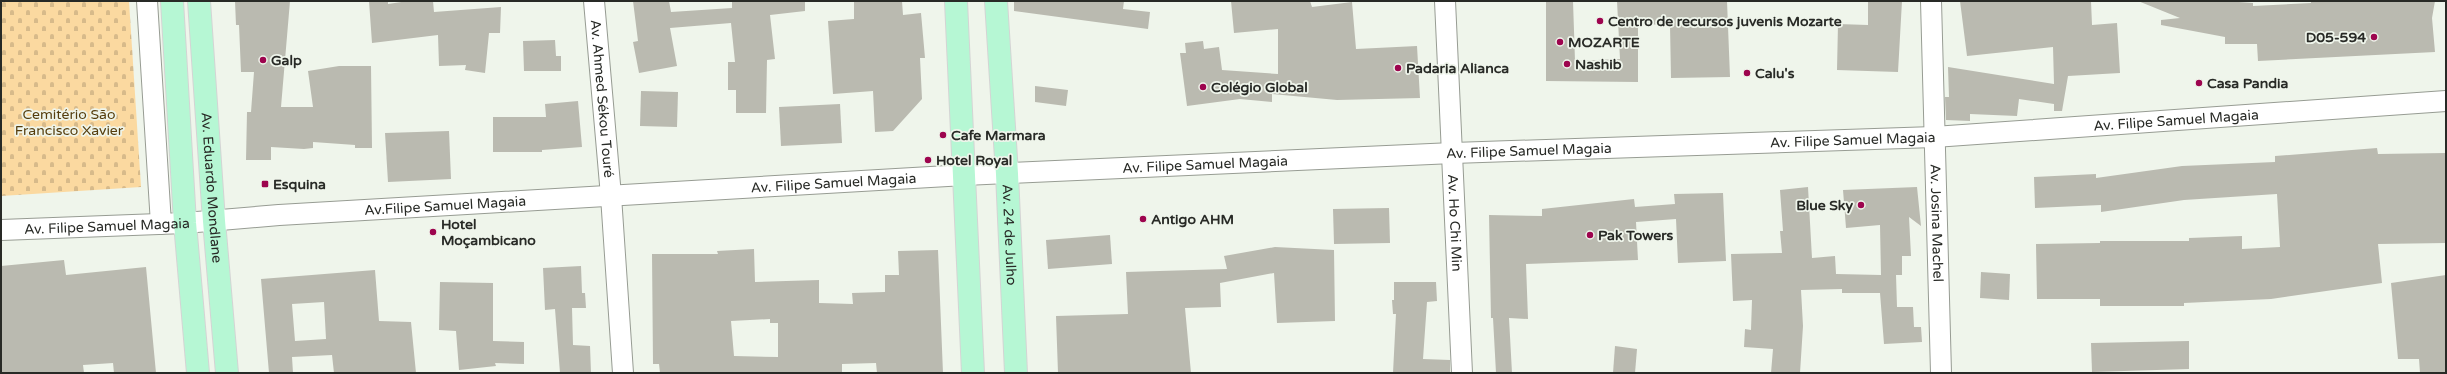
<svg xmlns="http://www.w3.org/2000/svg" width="2447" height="374" font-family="'Varela Round',sans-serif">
<defs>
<pattern id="cemetery-stones" width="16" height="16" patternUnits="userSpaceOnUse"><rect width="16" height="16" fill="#fbd9a0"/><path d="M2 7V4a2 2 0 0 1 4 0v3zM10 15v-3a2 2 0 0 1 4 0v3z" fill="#d7ba8a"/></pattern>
</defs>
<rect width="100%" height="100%" fill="#eff5eb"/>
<path fill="url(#cemetery-stones)" d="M1 1H129L141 187 1 196Z"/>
<g fill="#babab0" fill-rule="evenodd">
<path d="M235 1H290L281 107H313L308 71 339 66H371L372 148H355V145L313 142V148L304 149 271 147V160H246L247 112H251L254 72H241L239 25H236Z"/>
<path d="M369 1H388V4L408 1H433L434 12 501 7 500 33H489L485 73 465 70 466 65 439 66 438 35 372 43Z"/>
<path d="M633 1H669L671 12 732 8V1H805V11L770 15 775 59 767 60 766 113H736V90H728V62H735L731 23 670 28 677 66 639 73 633 42 638 41Z"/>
<path d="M854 1H902L903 15 921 13 925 58H920L922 99 893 131 875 132 873 91 833 94 828 21 854 19Z"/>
<path d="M1014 1H1124L1123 9 1150 12 1148 29 1014 11Z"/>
<path d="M1231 1H1310L1312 7 1352 2 1356 49 1417 46 1420 98 1337 100 1272 94V102L1240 99 1187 106 1180 53H1186L1185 43 1203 41 1204 49 1219 47 1222 70 1278 74V29L1234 33Z"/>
<path d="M1546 1H1573L1575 61 1620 59 1617 1H1727L1730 77 1671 78 1670 25 1638 24V82L1546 81Z"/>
<path d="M1868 1H1902L1898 72 1837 70 1838 24 1868 25Z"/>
<path d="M1960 1H2091L2092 25 2117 23 2120 73 2068 76 2062 111H2054V104L2019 99 2017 116 1970 114V121L1946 120 1945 97H1949L1948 67 2054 84 2053 47 1967 56Z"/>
<path d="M2138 1H2225L2253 3V6L2311 3V1H2435L2432 18 2435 52 2258 61 2257 44H2225V37L2161 25V20L2180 18Z"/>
<path d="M555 40 556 56H561V71H524L523 41Z"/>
<path d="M1035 86 1068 90 1066 106 1035 102Z"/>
<path d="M641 91 678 92 677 127 640 126Z"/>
<path d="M578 101 582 147 542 150V152H493V117H546L545 104Z"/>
<path d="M840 104 842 143 781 146 779 107Z"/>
<path d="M449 131 451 179 388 182 385 133Z"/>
<path d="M2377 148 2378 154 2446 153V243L2378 244 2382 283 2271 299 2184 303V306H2100V299H2037L2036 244 2100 243V241H2189V238L2242 236V249L2280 247 2277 194 2184 200 2101 212V205L2035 208 2034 177 2096 174V178L2182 166 2275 162V156Z"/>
<path d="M1808 187 1812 258 1835 256 1836 274 1881 275 1880 225 1846 228 1843 190 1917 187 1921 226 1909 217 1911 256H1902V275H1896L1897 307H1913L1914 327H1921L1922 342 1884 344 1880 293H1842V289L1801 290 1803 326 1800 373H1771L1773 349 1744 347 1745 329 1751 330 1752 300 1733 301 1731 254 1782 253 1780 231H1783L1780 190Z"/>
<path d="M1723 193 1726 261 1678 263 1676 219 1636 222 1638 260 1526 264 1528 319 1509 318 1512 373H1496L1493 318H1491L1489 215 1542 216V209L1634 199 1635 207 1675 204 1674 194Z"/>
<path d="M1389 208 1390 243 1334 244 1333 209Z"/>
<path d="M1110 235 1112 264 1048 269 1046 240Z"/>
<path d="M1275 247 1334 250 1335 321 1277 323 1274 273 1220 283 1221 307 1185 308 1191 373H1058L1056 316 1128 314 1126 272 1227 269 1224 256Z"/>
<path d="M754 249 755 282 819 280V303L853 304 852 293 885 292V275H899L898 251 938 250 943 373H877L876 363 842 364V373H660L659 364H653L652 254H718L717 251ZM770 319V323H778V357L734 356 731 321Z"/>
<path d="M64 260 66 275 146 267 156 373H114L113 363 83 365 84 373H1V266Z"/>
<path d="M581 266 582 293H585L586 308H572L573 345 590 346 591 373H560L555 309 545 310 543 268Z"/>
<path d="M375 270 379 321 411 322 416 373H334L332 355 292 357 293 373H269L261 279ZM324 302 326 339 295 341 292 304Z"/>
<path d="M1981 272 2010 274 2009 300 1980 298Z"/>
<path d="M2446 275V373H2420L2419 359H2398L2391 283Z"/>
<path d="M440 282 493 283V341L524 342V364L495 363 496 366 459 370 456 331 439 330Z"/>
<path d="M1394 282H1436L1437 301 1427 302 1423 359 1450 360V373H1393L1396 314H1393L1392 300H1394Z"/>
<path d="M2189 341V369L2092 372 2091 343Z"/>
<path d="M1615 346 1637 349 1635 373H1613Z"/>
</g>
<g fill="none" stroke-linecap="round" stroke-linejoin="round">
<g stroke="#979c93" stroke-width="22">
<g id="street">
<path d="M147 1 161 224"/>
<path id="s1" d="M594 1 611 196 623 373"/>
<path id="s2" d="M1445 1 1462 373"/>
<path id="s3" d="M1931 1 1941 373"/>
<path id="s4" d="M1 230 185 223 279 215 965 175 1453 153 1934 137 2446 101"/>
</g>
</g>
<g stroke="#d4d4d4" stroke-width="24">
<g id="primary">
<path d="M172 1 185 223 198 373"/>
<path id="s5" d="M199 1 214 221 227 373"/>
<path d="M956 1 973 373"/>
<path id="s6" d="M996 1 1007 174 1016 373"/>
</g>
</g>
<use href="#street" stroke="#fff" stroke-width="20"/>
<use href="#primary" stroke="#b6f7d4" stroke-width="22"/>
</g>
<g fill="#9d044e" stroke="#eff5eb" stroke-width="1.5">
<circle cx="1600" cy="21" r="4"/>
<circle cx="2374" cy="37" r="4"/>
<circle cx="1560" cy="42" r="4"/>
<circle cx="263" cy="60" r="4"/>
<circle cx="1567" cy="64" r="4"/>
<circle cx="1398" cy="68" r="4"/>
<circle cx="1747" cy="73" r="4"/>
<circle cx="2199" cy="83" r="4"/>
<circle cx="1203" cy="87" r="4"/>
<circle cx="943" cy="135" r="4"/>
<circle cx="928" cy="160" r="4"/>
<rect x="261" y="180" width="8" height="8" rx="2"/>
<circle cx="1861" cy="205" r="4"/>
<circle cx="1143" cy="219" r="4"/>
<circle cx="433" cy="232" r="4"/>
<circle cx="1590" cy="235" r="4"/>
</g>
<g text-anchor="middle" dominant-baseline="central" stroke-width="3.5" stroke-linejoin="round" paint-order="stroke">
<g font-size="14" font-weight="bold" fill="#282a26" stroke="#eff5eb" text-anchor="start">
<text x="1608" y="21">Centro de recursos juvenis Mozarte</text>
<text x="2366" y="37" text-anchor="end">D05-594</text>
<text x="1568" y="42">MOZARTE</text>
<text x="271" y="60">Galp</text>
<text x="1575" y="64">Nashib</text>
<text x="1406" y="68">Padaria Alianca</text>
<text x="1755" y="73">Calu's</text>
<text x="2207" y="83">Casa Pandia</text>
<text x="1211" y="87">Colégio Global</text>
<text x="951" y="135">Cafe Marmara</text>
<text x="936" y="160">Hotel Royal</text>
<text x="273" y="184">Esquina</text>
<text x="1853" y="205" text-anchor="end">Blue Sky</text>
<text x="1151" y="219">Antigo AHM</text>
<text x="441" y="224">Hotel<tspan x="441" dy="16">Moçambicano</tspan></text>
<text x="1598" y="235">Pak Towers</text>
</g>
<g font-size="14" fill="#282a26" stroke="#eff5eb">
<text stroke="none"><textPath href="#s1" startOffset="98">Av. Ahmed Sékou Touré</textPath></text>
<text stroke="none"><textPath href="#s4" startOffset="2178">Av. Filipe Samuel Magaia</textPath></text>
<text stroke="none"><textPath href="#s4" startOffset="1854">Av. Filipe Samuel Magaia</textPath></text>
<text stroke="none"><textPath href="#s4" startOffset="1530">Av. Filipe Samuel Magaia</textPath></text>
<text stroke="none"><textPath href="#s4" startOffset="1206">Av. Filipe Samuel Magaia</textPath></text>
<text stroke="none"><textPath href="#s4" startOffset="834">Av. Filipe Samuel Magaia</textPath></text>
<text stroke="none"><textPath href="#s5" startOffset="187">Av. Eduardo Mondlane</textPath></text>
<text stroke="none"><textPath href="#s4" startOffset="445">Av.Filipe Samuel Magaia</textPath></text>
<text stroke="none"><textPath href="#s2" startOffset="222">Av. Ho Chi Min</textPath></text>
<text stroke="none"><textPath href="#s3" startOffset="222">Av. Josina Machel</textPath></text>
<text stroke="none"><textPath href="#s4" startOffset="106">Av. Filipe Samuel Magaia</textPath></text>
<text stroke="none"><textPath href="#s6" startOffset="234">Av. 24 de Julho</textPath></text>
</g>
<g font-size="14" fill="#553d0c" stroke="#eff5eb">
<text x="69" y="114">Cemitério São<tspan x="69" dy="16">Francisco Xavier</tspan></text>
</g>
</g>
<rect width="2447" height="374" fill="none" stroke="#282a26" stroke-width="4"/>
</svg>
